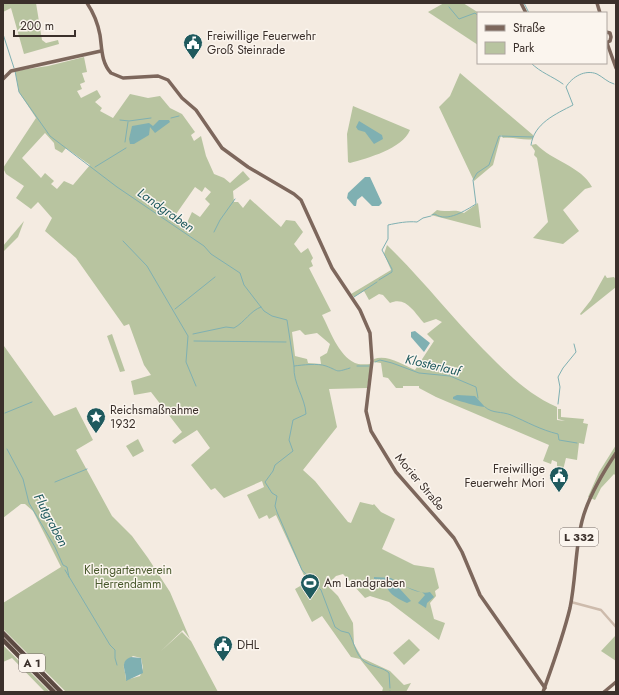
<svg xmlns="http://www.w3.org/2000/svg" width="619" height="695" font-family="Jost,sans-serif">
<rect width="100%" height="100%" fill="#f4ebe1"/>
<g fill="#b8c4a0" fill-rule="evenodd">
<path d="M3 3H36L42 40 46 43 58 40 59 44 24 54 11 8 3 12Z"/>
<path d="M444 3H463L479 13 478 45 428 12Z"/>
<path d="M84 57 87 72 82 73 85 82 80 84 82 89 77 91 81 98 97 90 101 97 95 102 102 108 100 111 113 118 130 94 148 98 160 96 170 108 182 114 195 132 191 135 194 141 201 136 206 156 214 174 224 178 230 183 243 171 250 179 233 191 234 202H238L243 208 250 199 281 227 286 220 295 221 303 232 294 244 301 253 308 248 313 258 311 261 313 266 309 268 331 311 322 315C330 330 338 355 355 363 359 365 366 364 371 364L367 388 329 389 337 427 303 470 315 481 348 522 351 523 360 502 373 505 374 504 381 512 395 519 382 549 414 565 434 568 439 588 435 591 436 596 430 603 434 619 445 623 439 640 389 602 370 596 365 598 343 574 336 576 327 585 338 596 353 623 354 644 362 658 390 671 404 685 411 683 406 692H382L383 688 360 659 351 657 322 616 312 622 295 589 307 582 276 515 269 519 267 515 259 519 247 495 264 487 262 481 224 498 215 488 211 490 191 465 210 448 197 430 175 444 172 441 182 432 151 392 134 395 131 381 151 375 144 365 129 324 124 326 76 258 45 231 52 218 38 202 31 209 16 198 24 186 6 174 3 168 36 118 19 92 15 71 48 66ZM45 133 54 143 55 149 62 153 66 148 90 165 73 185 64 181 57 189 51 184 54 181 45 173 41 178 22 158ZM195 187 202 192 205 187 211 192 205 199 210 204 200 217 192 212 186 225 174 217ZM300 330 305 335 317 333 330 344 327 353 320 357 321 364 308 363 307 359 295 356 292 332Z"/>
<path d="M460 73 533 135V139C527 141 512 137 503 138L501 135 493 165 474 181 439 107 450 96Z"/>
<path d="M353 106 410 130C402 149 368 158 350 163L348 162 347 134Z"/>
<path d="M536 144C552 161 581 166 592 187L585 189 563 210 579 231 563 244 533 238 548 222 537 158 534 155 535 151 531 145Z"/>
<path d="M478 203 481 228 431 215 437 210C446 213 455 208 464 213Z"/>
<path d="M24 221 18 237 3 252V246Z"/>
<path d="M387 245C421 278 450 315 483 349 506 372 527 394 557 407V420L565 421 558 419V409H561V417L584 419 583 423 588 424 584 444 579 443 577 460 566 458 563 470 557 466V462L552 460 551 464 543 461 549 445 436 397 419 388V386H403V388H396L388 378 383 377 381 363 374 362V359C387 354 403 365 415 370L434 341 427 334 442 322 436 319 424 323C414 312 406 296 390 303L383 295 379 294 369 300 364 291 354 297 351 294 391 270 384 254Z"/>
<path d="M605 275 607 278 614 277 616 280V287L581 315 580 314 591 300Z"/>
<path d="M112 334 125 371 120 372 107 336Z"/>
<path d="M4 346 54 416 76 407 93 440 76 450 112 516 132 536 148 558 170 592 190 639 183 630 161 651 182 632 191 641 218 692H66L3 629V603L61 567 33 511 25 504H21L3 518ZM133 656 141 658 143 668 140 676 126 680C126 667 118 666 133 656Z"/>
<path d="M138 439 144 451 133 457 126 446Z"/>
<path d="M616 445V476L614 474 601 488 595 500 588 497 599 472Z"/>
<path d="M616 635V661L601 651Z"/>
<path d="M409 639 420 650 404 665 393 653Z"/>
<path d="M3 645 50 692H45L12 658 3 662Z"/>
</g>
<g fill="#7fb0b2">
<path d="M159 120H169L170 122 155 133 150 127 149 135 134 144H130L129 139 132 126 149 123 153 126Z"/>
<path d="M359 121 382 135 383 139 374 144 365 132 358 130 356 127Z"/>
<path d="M365 177H370L382 203 379 206H372L362 196 357 200 356 206H354L347 198 348 193Z"/>
<path d="M415 331 430 343 424 352 411 337V332Z"/>
<path d="M457 395 475 396 485 407C474 406 464 402 453 399V397Z"/>
<path d="M374 577 391 578C400 584 419 596 430 592L434 597 427 603 426 608 418 603 425 595 423 593 401 585 400 589 411 601 407 603C396 598 385 592 386 580L374 579Z"/>
<path d="M131 657 141 658 143 673 126 681C127 672 118 662 131 657Z"/>
</g>
<g fill="none" stroke-linecap="round" stroke-linejoin="round">
<g stroke="#7fb0b2" stroke-width="1">
<path d="M524 3 529 13"/>
<path d="M449 7 459 19 475 13 478 16"/>
<path d="M3 34 14 68"/>
<path d="M531 63C541 73 552 76 563 84"/>
<path d="M15 71 19 92 50 136 117 187 204 246 211 254 240 273 244 285 264 311 272 316 287 320 294 366"/>
<path d="M171 118 179 116"/>
<path d="M120 120 129 121 151 118"/>
<path d="M125 142 128 122"/>
<path d="M531 145C534 123 556 114 573 105L566 87C572 77 585 69 597 74 603 77 607 82 614 84"/>
<path d="M95 167 126 148"/>
<path d="M432 215 435 214C447 223 466 210 476 204L473 180 477 173 489 165 499 136 533 137"/>
<path d="M214 232 220 220 235 199"/>
<path d="M123 241 147 266 188 336 186 362 196 386"/>
<path d="M379 280 392 272V269L382 250 388 239V225C397 223 408 221 417 222L423 218 431 216"/>
<path d="M354 297 377 282"/>
<path d="M175 309 215 277"/>
<path d="M193 334 226 327 234 328C245 322 250 311 261 307"/>
<path d="M194 341 286 342"/>
<path d="M375 362 380 360 392 363 419 373 450 376 476 387 478 398"/>
<path d="M357 366H369"/>
<path d="M350 368C334 373 340 371 326 366 318 363 302 365 294 366 293 384 305 397 306 414L293 420 289 440 293 451 275 465 273 471 265 482 272 493 277 496 275 506 277 512 302 570 321 590 335 627 341 631 349 633C355 644 356 659 369 664 375 667 384 668 389 673L390 688"/>
<path d="M558 404 560 387 558 377 563 368 576 352 574 344"/>
<path d="M485 407C493 414 501 411 511 415 527 422 541 430 558 434L559 440 577 443"/>
<path d="M5 413 32 402"/>
<path d="M7 449 23 479 29 503 55 547 63 565 67 567 69 577"/>
<path d="M55 482 87 469"/>
<path d="M65 570 110 645 115 650V658L117 665"/>
<path d="M390 691V692"/>
</g>
<path stroke="#cdbbac" stroke-width="2.5" d="M571 602 601 610 616 627"/>
<g stroke="#7d675c" stroke-width="3.5">
<path d="M87 3C93 12 98 24 100 35 102 48 101 62 111 73L123 78 158 76 168 80 182 98 196 110 222 148 248 167 294 194 301 200 332 268 360 310 370 333 372 361 366 411 371 431 396 472 454 538 462 552 480 595 545 688"/>
<path d="M521 3 526 13"/>
<path d="M597 3 600 13"/>
<path d="M606 32 610 33 611 37 610 41 606 43"/>
<path d="M607 43 616 68"/>
<path d="M3 79 11 71 101 51"/>
<path d="M543 692C553 664 563 637 570 608 576 579 575 550 582 521 588 497 602 474 616 453"/>
<path d="M604 692 616 682"/>
</g>
<g stroke="#5c4a42" stroke-width="4.5">
<path d="M3 633 61 692"/>
<path d="M3 640 54 692"/>
</g>
</g>
<defs>
<g id="civic-pin" transform="scale(1)"><path d="M0 17L-7.5 6A9.5 9.5 0 1 1 7.5 6Z" fill="#1f5a5e" stroke="#fbf5ee"/><path d="M-.6-6.5H3V-4.5H.6V-3L4-1V1h2V6H-6V1h2V-1L-.6-3ZM-1.2 2.5V6h2.4V2.5Z" fill="#fff"/></g>
<g id="sight-pin" transform="scale(1)"><path d="M0 17L-7.5 6A9.5 9.5 0 1 1 7.5 6Z" fill="#1f5a5e" stroke="#fbf5ee"/><path d="M0-6L1.8-2.2L6-1.7L2.9 1.2L3.7 5.4L0 3.3L-3.7 5.4L-2.9 1.2L-6-1.7L-1.8-2.2Z" fill="#fff"/></g>
<g id="stadium-pin" transform="scale(1)"><path d="M0 17L-7.5 6A9.5 9.5 0 1 1 7.5 6Z" fill="#1f5a5e" stroke="#fbf5ee"/><path d="M0-5a6.5 5 0 1 0 0 10a6.5 5 0 1 0 0-10ZM-3.5-1.8h7v3.6h-7Z" fill="#fff"/></g>
</defs>
<g fill-rule="evenodd">
<use href="#civic-pin" x="193" y="43"/>
<use href="#sight-pin" x="96" y="417"/>
<use href="#civic-pin" x="559" y="476"/>
<use href="#stadium-pin" x="310" y="583"/>
<use href="#civic-pin" x="223" y="645"/>
</g>
<g text-anchor="middle" dominant-baseline="central" stroke-width="3" stroke-linejoin="round" paint-order="stroke">
<g fill="#fbf5ee" stroke="#756b66" stroke-width="1">
<rect x="560" y="528" width="38" height="18" rx="3"/>
<rect x="19" y="654" width="26" height="18" rx="3"/>
</g>
<g font-size="11" font-weight="bold" fill="#3b302b">
<text x="579" y="537">L 332</text>
<text x="32" y="663">A 1</text>
</g>
<g font-size="12" fill="#3b302b" stroke="#fbf5ee" text-anchor="start">
<text x="207" y="36">Freiwillige Feuerwehr<tspan x="207" dy="14">Groß Steinrade</tspan></text>
<text x="110" y="410">Reichsmaßnahme<tspan x="110" dy="14">1932</tspan></text>
<text x="545" y="469" text-anchor="end">Freiwillige<tspan x="545" dy="14">Feuerwehr Mori</tspan></text>
<text x="324" y="583">Am Landgraben</text>
<text x="237" y="645">DHL</text>
</g>
<g font-size="12" fill="#3b302b" stroke="#fbf5ee">
<text transform="translate(420 482) rotate(50)">Morier Straße</text>
</g>
<g font-size="12" fill="#4a5a2e" stroke="#fbf5ee">
<text x="128" y="570">Kleingartenverein<tspan x="128" dy="14">Herrendamm</tspan></text>
</g>
<g font-size="13" font-style="italic" fill="#1f5a5e" stroke="#fbf5ee">
<text transform="translate(166 210) rotate(35)">Landgraben</text>
<text transform="translate(433 365) rotate(13)">Klosterlauf</text>
<text transform="translate(51 520) rotate(62)">Flutgraben</text>
</g>
</g>
<rect width="619" height="695" fill="none" stroke="#3b302b" stroke-width="8"/>
<rect x="477" y="12" width="130" height="52" fill="#fbf5ee" stroke="#aea6a0"/>
<rect x="485" y="25" width="20" height="6" fill="#7d675c" stroke="#aea6a0"/>
<text x="513" y="32" font-size="12" fill="#3b302b">Straße</text>
<rect x="485" y="42" width="20" height="12" fill="#b8c4a0" stroke="#aea6a0"/>
<text x="513" y="52" font-size="12" fill="#3b302b">Park</text>
<path d="M14 30v6h61v-6" fill="none" stroke="#3b302b" stroke-width="2"/>
<text x="20" y="30" font-size="12" fill="#3b302b" stroke="#fbf5ee" stroke-width="3" paint-order="stroke">200 m</text>
</svg>
